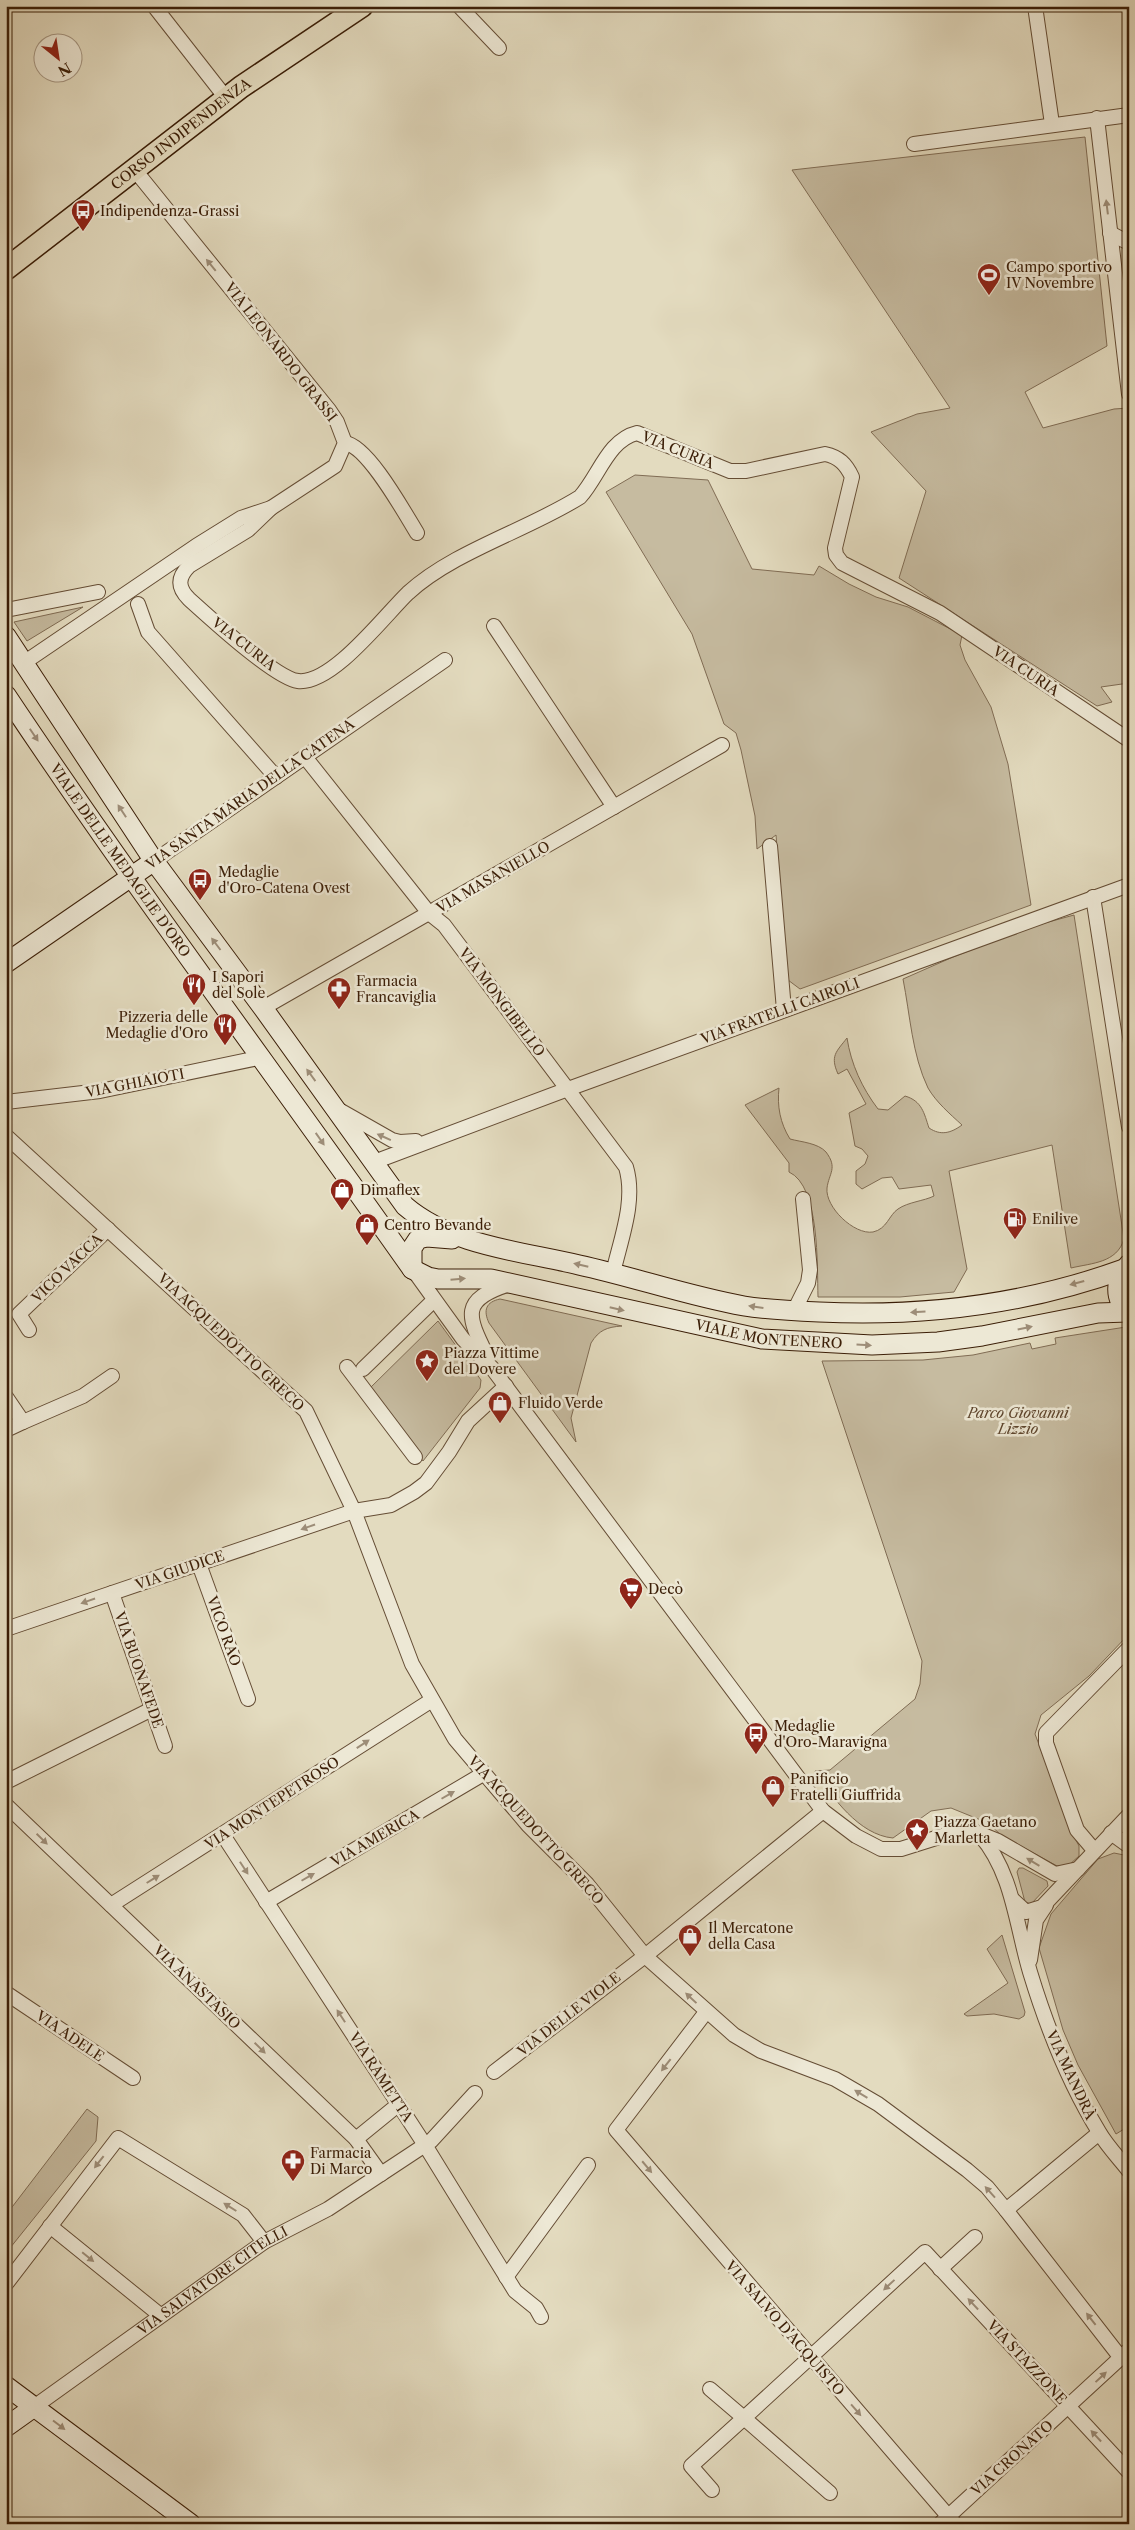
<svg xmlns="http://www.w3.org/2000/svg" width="1135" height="2530" font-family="'Libre Caslon Text',serif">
<rect width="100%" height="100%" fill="#e3dbbf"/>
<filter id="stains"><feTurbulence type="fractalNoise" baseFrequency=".004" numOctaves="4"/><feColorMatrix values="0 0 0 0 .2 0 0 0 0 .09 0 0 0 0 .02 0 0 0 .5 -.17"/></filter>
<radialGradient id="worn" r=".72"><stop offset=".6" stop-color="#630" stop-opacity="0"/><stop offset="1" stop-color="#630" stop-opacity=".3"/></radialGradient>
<g fill="#c6bba0" stroke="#806c54">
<path d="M1085 137 1107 346 1025 392 1043 428 1114 409 1129 408V683L1101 687 1112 702 1097 706 899 578 926 491 871 432 917 414 950 408 792 170Z"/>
<path d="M635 475 708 480 752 569 814 575 819 566 849 584 876 597 908 607 962 635 960 645 965 660 991 707 1008 764 1031 905 800 989 788 980 776 835 757 849 755 816 741 750 736 733 724 724 692 634 606 492Z"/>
<path d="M83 607 27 641 14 622Z"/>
<path d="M1074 915 1124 1239C1117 1263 1092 1263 1071 1268L1052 1145 949 1171 967 1269 954 1292 900 1297H818C817 1266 820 1186 789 1172V1163L745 1105 779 1088C777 1106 780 1123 790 1139 801 1142 818 1143 826 1152 838 1168 829 1173 827 1188 825 1207 854 1235 873 1232 887 1229 889 1215 898 1209 908 1202 924 1201 934 1196L931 1185 899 1189 892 1177 882 1178 862 1189 856 1184V1171L865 1164 868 1156 862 1149 855 1146 849 1113 866 1104 847 1069 838 1074C830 1056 836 1052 847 1038 851 1064 862 1088 878 1109L888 1110 905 1096C922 1101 924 1113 929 1128 941 1136 951 1133 962 1125 950 1114 936 1102 928 1088 912 1055 910 1014 903 979L953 957 1034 926Z"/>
<path d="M500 1299 622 1326C607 1327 599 1330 591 1343L571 1418 576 1442 489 1323C483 1310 486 1302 500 1299Z"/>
<path d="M438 1321 481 1380 480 1388 423 1461 369 1389Z"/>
<path d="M1126 1327 1129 1328V1634L1089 1676 1041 1715 1035 1734 1072 1832 1079 1846V1856L1069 1865 1057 1866 1001 1835 988 1823 951 1808 931 1811 893 1838C859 1835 832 1797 815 1771L830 1770 915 1699 920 1684 922 1661 822 1361 923 1360 973 1355 1030 1343 1032 1349 1056 1344 1055 1338Z"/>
<path d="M1114 1853 1129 1856V2126L1116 2134 1078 2065 1063 2030 1039 1948 1051 1914 1098 1859Z"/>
<path d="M1019 1868H1023L1047 1881 1048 1886 1031 1904 1025 1902 1017 1872Z"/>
<path d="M1002 1935 1025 2012 1024 2016 1019 2019 994 2014 967 2016 964 2014 1008 1983 987 1949Z"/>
<path d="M87 2109 98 2117 96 2141 6 2253V2215Z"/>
</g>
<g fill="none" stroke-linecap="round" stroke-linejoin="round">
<g stroke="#654d35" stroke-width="16">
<g id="street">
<path d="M154 6 226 98"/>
<path d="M459 6 499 48"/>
<path d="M1035 6 1052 124"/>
<path d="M1097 118 1129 394"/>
<path d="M914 144 1129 115"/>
<path d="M1110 233 1129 243"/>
<path d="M345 443C368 446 404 512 417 533"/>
<path d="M271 508 248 530 189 566C177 578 178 588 189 599 209 617 275 678 298 681 332 685 385 615 408 593 454 551 528 530 580 497 599 476 608 440 637 433L730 471H746L825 454C839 457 846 464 852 477L835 548 836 555 842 563 940 613 1129 740"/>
<path d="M138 604 148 632 276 777"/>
<path d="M6 610 98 592"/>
<path d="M494 626 614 807"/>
<path d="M25 662 196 546 241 518 271 508 335 466 345 443 337 422 329 410 134 169"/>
<path d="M305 757 429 913 444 925 626 1167C636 1201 621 1238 613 1273"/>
<path d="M770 846 784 1010"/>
<path d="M154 861 445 660"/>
<path d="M1093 897 1129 1127"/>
<path d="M263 1008 722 745"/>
<path d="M6 1102 100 1091 263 1057"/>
<path d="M341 1111 392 1140 400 1142 416 1141"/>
<path d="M6 1136 306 1411 354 1511 412 1664 455 1739 528 1825 587 1884 645 1956 734 2035 761 2051 835 2079 878 2104 967 2170 987 2187 1006 2210 1121 2358"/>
<path d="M374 1162 568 1089 1129 885"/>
<path d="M414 1271 463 1339 492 1368 823 1811 856 1836 881 1849H901L955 1832 973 1831 998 1841 1055 1874 1078 1869"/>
<path d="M794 1311 808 1283 810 1270 803 1199"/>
<path d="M29 1330 19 1314 108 1229"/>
<path d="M488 1358C468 1317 458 1300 510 1284"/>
<path d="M347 1367 415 1457"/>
<path d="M363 1369 434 1300"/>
<path d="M6 1397 23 1422 6 1430"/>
<path d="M23 1422 83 1396 112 1376"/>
<path d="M199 1564 248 1699"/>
<path d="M112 1593 165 1746"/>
<path d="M6 1629 354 1511 391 1505 414 1492 426 1483 449 1452 468 1421 506 1386"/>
<path d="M6 1782 152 1709"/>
<path d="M6 1805 356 2139 381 2174"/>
<path d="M1111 1833 1129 1846"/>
<path d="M223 1835 425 2145 515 2291 536 2308 541 2317"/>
<path d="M980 1835C1013 1873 1016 1925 1030 1972 1047 2028 1068 2082 1099 2132 1107 2146 1119 2158 1129 2171"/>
<path d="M1094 1850 1077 1830 1046 1743V1733L1129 1648"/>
<path d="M1013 1900 1026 1912 1042 1907 1129 1815"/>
<path d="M266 1902 483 1774"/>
<path d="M111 1905 432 1700"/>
<path d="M1030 1960 1036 1920 1046 1905"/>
<path d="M6 1993 133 2078"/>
<path d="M706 2012 616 2130 955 2524"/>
<path d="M494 2072 645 1956 823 1811"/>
<path d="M356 2139 399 2104"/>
<path d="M1006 2210 1099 2133"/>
<path d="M50 2226 160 2315"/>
<path d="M940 2269 975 2237"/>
<path d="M506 2277 588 2165"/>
<path d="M6 2284 118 2138 243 2215 264 2242"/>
<path d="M710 2389 744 2418 691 2466 712 2490"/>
<path id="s1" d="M34 2407 264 2242 328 2209 431 2141 475 2093"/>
<path d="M830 2493 744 2418 925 2252 1129 2472"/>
<path d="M940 2524 1129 2350"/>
</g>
</g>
<g stroke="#3b1e07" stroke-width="21">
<g id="secondary">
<path d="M6 636 154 861 263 1008 405 1206C452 1246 521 1251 579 1265 634 1277 688 1296 744 1306 769 1310 794 1311 819 1312 922 1317 1027 1304 1124 1269"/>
<path id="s2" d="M6 695C136 890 277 1077 412 1269L428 1277 438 1279H491L762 1339 872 1345 938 1342 982 1336 1098 1313 1128 1312"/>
<path d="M6 963 154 861"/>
<path d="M1129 1264C1115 1279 1113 1298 1129 1313"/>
<path d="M412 1269V1248L418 1239 427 1237 452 1239"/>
<path d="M6 2386 191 2524"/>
<path d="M6 2427 34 2407"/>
</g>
</g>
<g stroke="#3b1e07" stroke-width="24">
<g id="primary">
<path id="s3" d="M6 269 241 87 362 6"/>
</g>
</g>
<use href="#street" stroke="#ede8d5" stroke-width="14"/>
<use href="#secondary" stroke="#ede8d5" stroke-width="19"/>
<use href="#primary" stroke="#e3dbbf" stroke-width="21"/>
</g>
<defs><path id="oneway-solid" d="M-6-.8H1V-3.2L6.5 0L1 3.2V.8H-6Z" transform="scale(1.25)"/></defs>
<g fill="#9d8d78">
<use href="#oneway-solid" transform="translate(1107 207) rotate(-97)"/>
<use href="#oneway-solid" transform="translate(211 265) rotate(-129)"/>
<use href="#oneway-solid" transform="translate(34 735) rotate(56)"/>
<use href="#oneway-solid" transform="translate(122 811) rotate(-123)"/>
<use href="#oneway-solid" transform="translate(216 944) rotate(-127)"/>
<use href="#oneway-solid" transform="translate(311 1075) rotate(-126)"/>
<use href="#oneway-solid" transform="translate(384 1137) rotate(-156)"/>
<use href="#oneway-solid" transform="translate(320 1139) rotate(55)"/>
<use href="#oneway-solid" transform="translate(581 1265) rotate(-167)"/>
<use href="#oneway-solid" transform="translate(458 1279) rotate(-5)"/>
<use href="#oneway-solid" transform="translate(1077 1283) rotate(165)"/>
<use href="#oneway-solid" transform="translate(756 1307) rotate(-172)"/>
<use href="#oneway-solid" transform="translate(617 1309) rotate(13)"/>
<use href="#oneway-solid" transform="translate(918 1312) rotate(177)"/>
<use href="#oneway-solid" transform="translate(1025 1328) rotate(-12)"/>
<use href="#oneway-solid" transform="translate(864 1345) rotate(3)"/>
<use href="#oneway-solid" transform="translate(308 1527) rotate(161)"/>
<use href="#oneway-solid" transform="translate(88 1601) rotate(161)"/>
<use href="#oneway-solid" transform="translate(363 1744) rotate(-33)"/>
<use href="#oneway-solid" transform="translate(448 1795) rotate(-30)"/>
<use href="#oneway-solid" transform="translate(42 1839) rotate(44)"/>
<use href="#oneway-solid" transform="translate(1033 1862) rotate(-149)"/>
<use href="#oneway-solid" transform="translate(244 1868) rotate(57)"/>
<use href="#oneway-solid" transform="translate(308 1877) rotate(-30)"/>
<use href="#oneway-solid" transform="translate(153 1879) rotate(-32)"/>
<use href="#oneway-solid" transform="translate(691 1998) rotate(-137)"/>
<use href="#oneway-solid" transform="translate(341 2016) rotate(-123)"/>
<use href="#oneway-solid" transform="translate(260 2048) rotate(44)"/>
<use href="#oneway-solid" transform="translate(666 2065) rotate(128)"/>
<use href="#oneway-solid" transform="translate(861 2094) rotate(-149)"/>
<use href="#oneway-solid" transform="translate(99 2162) rotate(128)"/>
<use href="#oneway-solid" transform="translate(647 2167) rotate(50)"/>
<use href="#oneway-solid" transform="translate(990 2192) rotate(-132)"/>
<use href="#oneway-solid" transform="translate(230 2207) rotate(-148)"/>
<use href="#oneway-solid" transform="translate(88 2257) rotate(39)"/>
<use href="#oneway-solid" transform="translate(889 2285) rotate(137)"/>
<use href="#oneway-solid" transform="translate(973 2304) rotate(-133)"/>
<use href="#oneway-solid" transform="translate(1091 2319) rotate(-128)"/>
<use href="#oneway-solid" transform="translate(1101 2377) rotate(-43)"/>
<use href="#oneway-solid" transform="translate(856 2410) rotate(49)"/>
<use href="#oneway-solid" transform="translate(59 2425) rotate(37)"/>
<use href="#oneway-solid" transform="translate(1096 2436) rotate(-133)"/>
</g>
<defs>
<g id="bus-pin" transform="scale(1.25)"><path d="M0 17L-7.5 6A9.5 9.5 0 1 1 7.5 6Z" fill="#8f2418" stroke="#ede8d5"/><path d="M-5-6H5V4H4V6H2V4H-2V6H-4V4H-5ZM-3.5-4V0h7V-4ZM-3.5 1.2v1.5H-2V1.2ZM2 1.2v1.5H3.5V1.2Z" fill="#fff"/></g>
<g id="stadium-pin" transform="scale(1.25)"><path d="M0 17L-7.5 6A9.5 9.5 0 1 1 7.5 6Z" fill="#8f2418" stroke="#ede8d5"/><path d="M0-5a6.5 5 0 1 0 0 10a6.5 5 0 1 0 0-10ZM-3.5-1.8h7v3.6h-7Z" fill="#fff"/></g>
<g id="restaurant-pin" transform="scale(1.25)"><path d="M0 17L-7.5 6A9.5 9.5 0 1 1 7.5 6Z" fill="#8f2418" stroke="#ede8d5"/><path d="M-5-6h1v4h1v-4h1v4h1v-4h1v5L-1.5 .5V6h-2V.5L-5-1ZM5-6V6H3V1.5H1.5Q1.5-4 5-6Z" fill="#fff"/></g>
<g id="pharmacy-pin" transform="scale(1.25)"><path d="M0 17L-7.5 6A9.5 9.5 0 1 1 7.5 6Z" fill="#8f2418" stroke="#ede8d5"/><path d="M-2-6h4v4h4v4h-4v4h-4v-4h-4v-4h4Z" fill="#fff"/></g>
<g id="shop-pin" transform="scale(1.25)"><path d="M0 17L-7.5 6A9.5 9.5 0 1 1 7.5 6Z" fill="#8f2418" stroke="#ede8d5"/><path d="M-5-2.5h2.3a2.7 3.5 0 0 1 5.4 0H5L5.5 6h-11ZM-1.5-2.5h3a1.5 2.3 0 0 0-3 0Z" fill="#fff"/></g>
<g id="fuel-pin" transform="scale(1.25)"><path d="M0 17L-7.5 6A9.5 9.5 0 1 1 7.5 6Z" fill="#8f2418" stroke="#ede8d5"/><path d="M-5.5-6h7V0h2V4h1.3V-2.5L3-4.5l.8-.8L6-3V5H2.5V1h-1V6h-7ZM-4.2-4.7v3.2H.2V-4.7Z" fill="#fff"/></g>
<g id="sight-pin" transform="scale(1.25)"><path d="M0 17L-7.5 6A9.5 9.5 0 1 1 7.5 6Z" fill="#8f2418" stroke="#ede8d5"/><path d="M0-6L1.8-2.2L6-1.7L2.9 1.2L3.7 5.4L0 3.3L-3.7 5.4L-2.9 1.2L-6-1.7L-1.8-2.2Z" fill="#fff"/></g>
<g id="supermarket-pin" transform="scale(1.25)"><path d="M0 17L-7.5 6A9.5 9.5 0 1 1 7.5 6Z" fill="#8f2418" stroke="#ede8d5"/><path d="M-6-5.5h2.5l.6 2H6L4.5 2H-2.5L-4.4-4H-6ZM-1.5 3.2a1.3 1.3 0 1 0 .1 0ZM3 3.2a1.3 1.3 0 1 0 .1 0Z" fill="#fff"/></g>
</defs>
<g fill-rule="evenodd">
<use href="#bus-pin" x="83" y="211"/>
<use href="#stadium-pin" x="989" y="275"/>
<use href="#bus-pin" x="200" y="880"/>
<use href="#restaurant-pin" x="194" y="985"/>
<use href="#pharmacy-pin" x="339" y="989"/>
<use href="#restaurant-pin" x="225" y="1025"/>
<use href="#shop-pin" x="342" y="1190"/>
<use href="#fuel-pin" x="1015" y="1219"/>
<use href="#shop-pin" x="367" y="1225"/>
<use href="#sight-pin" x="427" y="1361"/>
<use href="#shop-pin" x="500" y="1403"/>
<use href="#supermarket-pin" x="631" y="1589"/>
<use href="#bus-pin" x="756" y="1734"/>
<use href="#shop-pin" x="773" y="1787"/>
<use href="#sight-pin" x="917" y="1830"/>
<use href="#shop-pin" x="690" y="1936"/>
<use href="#pharmacy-pin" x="293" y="2161"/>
</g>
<g text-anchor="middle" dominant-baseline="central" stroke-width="5" stroke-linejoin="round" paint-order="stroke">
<g font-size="14" fill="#3b1e07" stroke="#ede8d5">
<text stroke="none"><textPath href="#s3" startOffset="221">CORSO INDIPENDENZA</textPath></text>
<text transform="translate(281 352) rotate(52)">VIA LEONARDO GRASSI</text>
<text transform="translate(678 450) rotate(22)">VIA CURIA</text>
<text transform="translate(244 644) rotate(38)">VIA CURIA</text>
<text transform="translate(1026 671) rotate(34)">VIA CURIA</text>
<text transform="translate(250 794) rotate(-35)">VIA SANTA MARIA DELLA CATENA</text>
<text stroke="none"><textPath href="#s2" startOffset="201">VIALE DELLE MEDAGLIE D'ORO</textPath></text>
<text transform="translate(493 877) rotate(-30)">VIA MASANIELLO</text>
<text transform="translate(502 1002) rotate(53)">VIA MONGIBELLO</text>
<text transform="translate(780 1011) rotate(-20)">VIA FRATELLI CAIROLI</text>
<text transform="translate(135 1083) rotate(-11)">VIA GHIAIOTI</text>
<text transform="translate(67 1268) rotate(-44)">VICO VACCA</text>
<text stroke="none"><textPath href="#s2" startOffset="1068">VIALE MONTENERO</textPath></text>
<text transform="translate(231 1342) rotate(43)">VIA ACQUEDOTTO GRECO</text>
<text transform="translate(180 1570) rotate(-19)">VIA GIUDICE</text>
<text transform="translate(224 1631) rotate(70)">VICO RAO</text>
<text transform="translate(139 1670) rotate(71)">VIA BUONAFEDE</text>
<text transform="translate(272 1803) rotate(-33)">VIA MONTEPETROSO</text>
<text transform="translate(536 1830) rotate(48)">VIA ACQUEDOTTO GRECO</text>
<text transform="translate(375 1838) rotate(-30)">VIA AMERICA</text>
<text transform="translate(197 1987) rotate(44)">VIA ANASTASIO</text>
<text transform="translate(569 2014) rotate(-38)">VIA DELLE VIOLE</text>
<text transform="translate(70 2036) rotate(34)">VIA ADELE</text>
<text transform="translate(1071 2075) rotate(65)">VIA MANDRÀ</text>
<text transform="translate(381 2077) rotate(57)">VIA RAMETTA</text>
<text stroke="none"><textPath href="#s1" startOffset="219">VIA SALVATORE CITELLI</textPath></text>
<text transform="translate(785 2328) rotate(49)">VIA SALVO D'ACQUISTO</text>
<text transform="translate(1027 2362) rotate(47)">VIA STAZZONE</text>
<text transform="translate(1012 2458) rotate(-42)">VIA CRONATO</text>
</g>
<g font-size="14" fill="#3b1e07" stroke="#ede8d5" text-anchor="start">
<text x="100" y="211">Indipendenza-Grassi</text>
<text x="1006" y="267">Campo sportivo<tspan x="1006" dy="16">IV Novembre</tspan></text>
<text x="218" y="872">Medaglie<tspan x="218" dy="16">d'Oro-Catena Ovest</tspan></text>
<text x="212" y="977">I Sapori<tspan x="212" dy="16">del Sole</tspan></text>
<text x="356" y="981">Farmacia<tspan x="356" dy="16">Francaviglia</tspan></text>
<text x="208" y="1017" text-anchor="end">Pizzeria delle<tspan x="208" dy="16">Medaglie d'Oro</tspan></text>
<text x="360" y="1190">Dimaflex</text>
<text x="1032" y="1219">Enilive</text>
<text x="384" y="1225">Centro Bevande</text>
<text x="444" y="1353">Piazza Vittime<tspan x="444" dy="16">del Dovere</tspan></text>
<text x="518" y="1403">Fluido Verde</text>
<text x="648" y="1589">Decò</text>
<text x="774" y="1726">Medaglie<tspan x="774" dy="16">d'Oro-Maravigna</tspan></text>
<text x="790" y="1779">Panificio<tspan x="790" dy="16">Fratelli Giuffrida</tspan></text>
<text x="934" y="1822">Piazza Gaetano<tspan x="934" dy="16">Marletta</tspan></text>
<text x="708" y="1928">Il Mercatone<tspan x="708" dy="16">della Casa</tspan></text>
<text x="310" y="2153">Farmacia<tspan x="310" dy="16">Di Marco</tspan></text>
</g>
<g font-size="14" font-style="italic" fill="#5e452d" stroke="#ede8d5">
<text x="1018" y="1413">Parco Giovanni<tspan x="1018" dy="16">Lizzio</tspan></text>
</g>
</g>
<rect width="1135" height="2530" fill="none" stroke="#e3dbbf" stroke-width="25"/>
<rect x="8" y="8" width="1120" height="2515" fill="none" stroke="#3b1e07" stroke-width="2.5"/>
<rect x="12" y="12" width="1110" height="2505" fill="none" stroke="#3b1e07"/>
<g transform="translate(58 58) rotate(150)"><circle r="24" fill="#ede8d5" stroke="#a69783"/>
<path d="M0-4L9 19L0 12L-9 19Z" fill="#8f2418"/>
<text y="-8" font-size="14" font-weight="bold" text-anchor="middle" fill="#3b1e07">N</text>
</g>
<rect width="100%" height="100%" filter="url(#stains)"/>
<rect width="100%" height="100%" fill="url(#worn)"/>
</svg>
